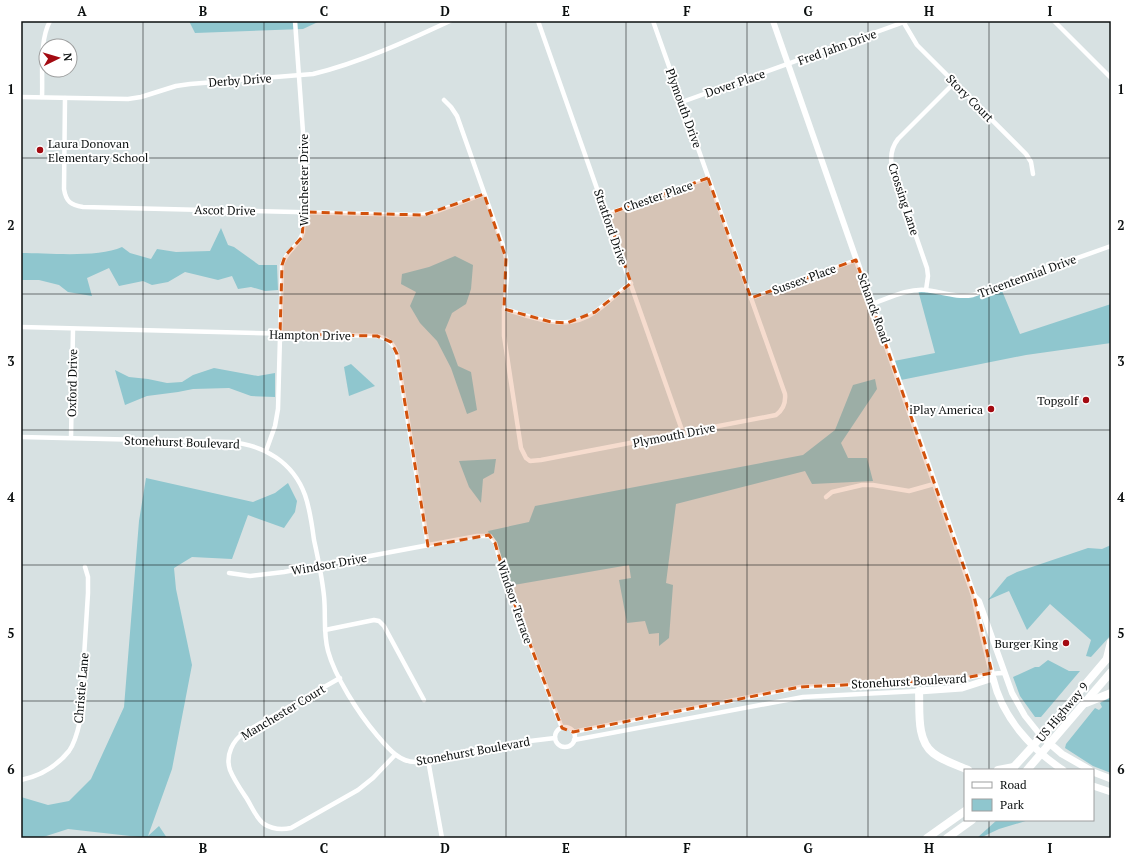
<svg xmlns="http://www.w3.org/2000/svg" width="1132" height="859" font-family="'PT Serif',serif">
<rect width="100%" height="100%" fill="#d7e1e2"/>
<g fill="#8fc6ce">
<path d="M189 21H320L303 29 195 33Z"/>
<path d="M221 228 228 245 234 247 259 265H277L278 290 265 291 251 287 238 289 232 276 218 280 185 272 168 282 152 285 143 281 119 286 109 268 87 278 92 296 68 292 59 285 39 280H21V253C48 253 98 258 122 247L130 253 151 259 157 249 176 252 210 251Z"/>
<path d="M455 256 473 265 471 289 466 304 452 313 445 330 458 366 471 372 477 410 467 414 451 368 437 341 420 323 410 306 416 292 401 284 402 274 429 267Z"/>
<path d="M1000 286 1020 334 1111 304V343L1026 355 901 380 894 361 935 353 918 290 965 296Z"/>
<path d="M351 364 375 386 349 396 344 367Z"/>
<path d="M214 368 258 376 275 373V397L251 396 229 388 193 389 178 392 147 396 125 405 115 370 129 377 148 379 167 383 182 382 193 375Z"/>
<path d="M875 379 877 389 841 443 848 458H867L873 481 812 484 805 471 676 504 666 583 673 585 669 638 659 646V633L649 634 645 621 627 623 619 580 631 578 629 565 508 586 488 531 529 522 535 506 803 455 835 430 853 385Z"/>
<path d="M496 459 494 473 483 479 481 503 469 487 459 461Z"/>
<path d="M146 478 253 502 275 493 288 483 297 501 295 512 284 528 248 515 232 559 192 557 174 568 176 589 192 665 172 769 148 836 159 826 167 838H148L68 829 40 838H21V797L48 805 69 801 91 779 124 707 139 521Z"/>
<path d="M1111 545V635L1091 657 1086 656 1091 640 1050 604 1027 630 1009 591 988 600 1007 577 1017 572 1088 548 1102 549Z"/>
<path d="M1048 660 1069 671H1080L1041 717H1035L1020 696 1013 677 1035 667H1039Z"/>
<path d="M1111 697V773L1093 766 1065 748 1066 744 1095 708 1099 710 1102 707 1100 703Z"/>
<path d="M997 820H1029L999 829 980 838H977Z"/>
</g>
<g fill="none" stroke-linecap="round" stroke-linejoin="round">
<g stroke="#fff" stroke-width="4.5">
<path d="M538 21 683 433"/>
<path d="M1054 21 1111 78"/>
<path d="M904 23 917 45 1026 154 1031 162 1033 174"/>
<path d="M21 97 128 99 141 97 176 86 190 84 313 74C359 63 407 41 450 21"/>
<path d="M42 97C43 74 39 41 50 21"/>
<path d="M65 98 64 189C66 202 71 205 83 207L418 215 435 212 484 194"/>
<path d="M444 100 451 107 457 116 503 246 506 258 507 276 504 309V336L521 448 526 458 530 461 541 460 776 415C783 410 786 404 785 394L653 21"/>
<path d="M682 102 907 21"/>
<path d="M607 214 708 178"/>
<path d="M926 290 928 276 927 268 892 167C890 157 891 148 898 139L954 83"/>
<path d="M751 298 856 260"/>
<path d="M872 304C889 298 909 288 926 290 942 292 957 298 973 295L1111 246"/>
<path d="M504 309C534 317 566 333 595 312 608 303 618 292 631 283"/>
<path d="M21 327 377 336C388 338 394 344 397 354L428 546"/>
<path d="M21 437 230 442C264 445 293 462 305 495 310 509 312 525 314 540 318 558 322 577 324 596 326 615 323 633 328 651 335 677 359 714 376 734 387 747 399 763 417 762L513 743 555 738"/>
<path d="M71 438 73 329"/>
<path d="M266 451 275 426 278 409 282 265C286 250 299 247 303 232L305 160 295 21"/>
<path d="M826 497 832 492 862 485H873L909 491 934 484"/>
<path d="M229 573 250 576 284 572 477 536H490L495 543 507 584 562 728"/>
<path d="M325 630 374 620 379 621 384 626 424 700"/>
<path d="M340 678 245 732C233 740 225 755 230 770 234 780 241 790 247 799 252 807 256 818 264 824 272 829 282 830 291 828L358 790 373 778 395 755"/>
<circle cx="565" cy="737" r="10"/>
<path d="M573 732 800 687 953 680C970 678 987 673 1004 673"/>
<path d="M574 740 803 697 919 691"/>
<path d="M428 760 442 838"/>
<path d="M21 780C40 776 57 766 69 751 75 743 78 730 80 721L88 593V577L85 567"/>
</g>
<g stroke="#fff" stroke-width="6">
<path d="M773 21 974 596 978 616 993 678"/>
<path d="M975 597 979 601 1012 693 1025 716 1041 736"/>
</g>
<g stroke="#fff" stroke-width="7">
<path d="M919 691 962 688 993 678C1002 717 1031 749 1063 770"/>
<path d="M1041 736 1062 754 1090 770"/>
<path d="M1093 772 1111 779"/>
<path d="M1093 786 1111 792"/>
</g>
<g stroke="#fff" stroke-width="8">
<path d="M1107 658 1111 642"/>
<path d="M919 691C920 710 916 740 933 753 943 761 957 765 968 770"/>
<path d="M1086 703 1111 693"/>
<path d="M998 770 1014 767"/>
<path d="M1011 770 1033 746 1111 654"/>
<path d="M1027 770 1111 672"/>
<path d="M927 838 965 811"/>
<path d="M947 838 972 820"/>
</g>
</g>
<path fill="#d2520c" fill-opacity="0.2" stroke="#d2520c" stroke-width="3" stroke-dasharray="8 5" stroke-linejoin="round" d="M708 178 751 298 856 260 974 596 992 673 953 680 800 687 573 732 562 728 507 584 495 543 489 535 428 546 397 354 391 342 377 336 280 334 282 265 285 256 302 237 304 212 424 215 484 194 506 258 504 309 551 322 567 323 595 312 631 283 607 214Z"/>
<path fill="none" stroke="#0c1010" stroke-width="1" stroke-opacity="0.55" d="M143 21V838M264 21V838M385 21V838M506 21V838M626 21V838M747 21V838M868 21V838M989 21V770M21 158H1111M21 294H1111M21 430H1111M21 565H1111M21 701H1111M989 820V838"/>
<g fill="#a30a11" stroke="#fff" stroke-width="1.5">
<circle cx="40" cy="150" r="4"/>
<circle cx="1086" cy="400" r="4"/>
<circle cx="991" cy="409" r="4"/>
<circle cx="1066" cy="643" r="4"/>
</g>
<g text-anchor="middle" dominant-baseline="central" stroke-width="4" stroke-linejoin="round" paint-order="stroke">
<g font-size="12" fill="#0c1010" stroke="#fff">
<text transform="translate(837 47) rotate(-20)">Fred Jahn Drive</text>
<text transform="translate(240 80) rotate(-4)">Derby Drive</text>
<text transform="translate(735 83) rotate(-19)">Dover Place</text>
<text transform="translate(970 98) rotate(45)">Story Court</text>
<text transform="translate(684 108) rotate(70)">Plymouth Drive</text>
<text transform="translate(303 180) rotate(-90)">Winchester Drive</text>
<text transform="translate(658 196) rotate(-19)">Chester Place</text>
<text transform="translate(904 199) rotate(72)">Crossing Lane</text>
<text transform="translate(225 210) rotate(1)">Ascot Drive</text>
<text transform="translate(611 227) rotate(71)">Stratford Drive</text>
<text transform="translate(1027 276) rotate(-20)">Tricentennial Drive</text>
<text transform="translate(804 279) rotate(-20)">Sussex Place</text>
<text transform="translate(874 308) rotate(70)">Schanck Road</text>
<text transform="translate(310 335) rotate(1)">Hampton Drive</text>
<text transform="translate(72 383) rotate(-89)">Oxford Drive</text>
<text transform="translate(674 435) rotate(-11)">Plymouth Drive</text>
<text transform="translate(182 442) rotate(2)">Stonehurst Boulevard</text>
<text transform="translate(329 564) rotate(-10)">Windsor Drive</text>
<text transform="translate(515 602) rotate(71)">Windsor Terrace</text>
<text transform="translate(909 681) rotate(-3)">Stonehurst Boulevard</text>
<text transform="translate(81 688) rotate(-85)">Christie Lane</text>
<text transform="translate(283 712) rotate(-31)">Manchester Court</text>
<text transform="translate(1062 712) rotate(-50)">US Highway 9</text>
<text transform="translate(473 751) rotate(-10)">Stonehurst Boulevard</text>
</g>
<g font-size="12" fill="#0c1010" stroke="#fff" text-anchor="end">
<text x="48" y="143" text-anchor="start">Laura Donovan<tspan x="48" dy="14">Elementary School</tspan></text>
<text x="1078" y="400">Topgolf</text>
<text x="983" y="409">iPlay America</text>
<text x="1058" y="643">Burger King</text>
</g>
</g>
<rect width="1132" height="859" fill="none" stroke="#ffffff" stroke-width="44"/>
<rect x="964" y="769" width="130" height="52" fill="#ffffff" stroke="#9e9f9f"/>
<rect x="972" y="782" width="20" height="6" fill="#ffffff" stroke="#9e9f9f"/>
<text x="1000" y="789" font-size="12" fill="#0c1010">Road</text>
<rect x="972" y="799" width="20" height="12" fill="#8fc6ce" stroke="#9e9f9f"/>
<text x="1000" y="809" font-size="12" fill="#0c1010">Park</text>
<g transform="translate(58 58) rotate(85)"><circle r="19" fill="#ffffff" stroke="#9e9f9f"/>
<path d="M0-3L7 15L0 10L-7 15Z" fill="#a30a11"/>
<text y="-6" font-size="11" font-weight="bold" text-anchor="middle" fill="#0c1010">N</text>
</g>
<rect x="22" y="22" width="1088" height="815" fill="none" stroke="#0c1010" stroke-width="1.5"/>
<g font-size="13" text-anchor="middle" font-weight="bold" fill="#0c1010">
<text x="82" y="16">A</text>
<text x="203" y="16">B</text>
<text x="324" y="16">C</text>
<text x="445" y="16">D</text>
<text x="566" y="16">E</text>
<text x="687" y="16">F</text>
<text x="808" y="16">G</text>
<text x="929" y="16">H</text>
<text x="1050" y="16">I</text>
<text x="11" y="94">1</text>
<text x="1121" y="94">1</text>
<text x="11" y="230">2</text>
<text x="1121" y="230">2</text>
<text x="11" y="366">3</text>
<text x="1121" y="366">3</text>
<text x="11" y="502">4</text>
<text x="1121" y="502">4</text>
<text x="11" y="638">5</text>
<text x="1121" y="638">5</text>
<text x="11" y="774">6</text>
<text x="1121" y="774">6</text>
<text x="82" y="853">A</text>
<text x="203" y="853">B</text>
<text x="324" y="853">C</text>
<text x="445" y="853">D</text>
<text x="566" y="853">E</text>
<text x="687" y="853">F</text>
<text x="808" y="853">G</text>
<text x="929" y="853">H</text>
<text x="1050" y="853">I</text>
</g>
</svg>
